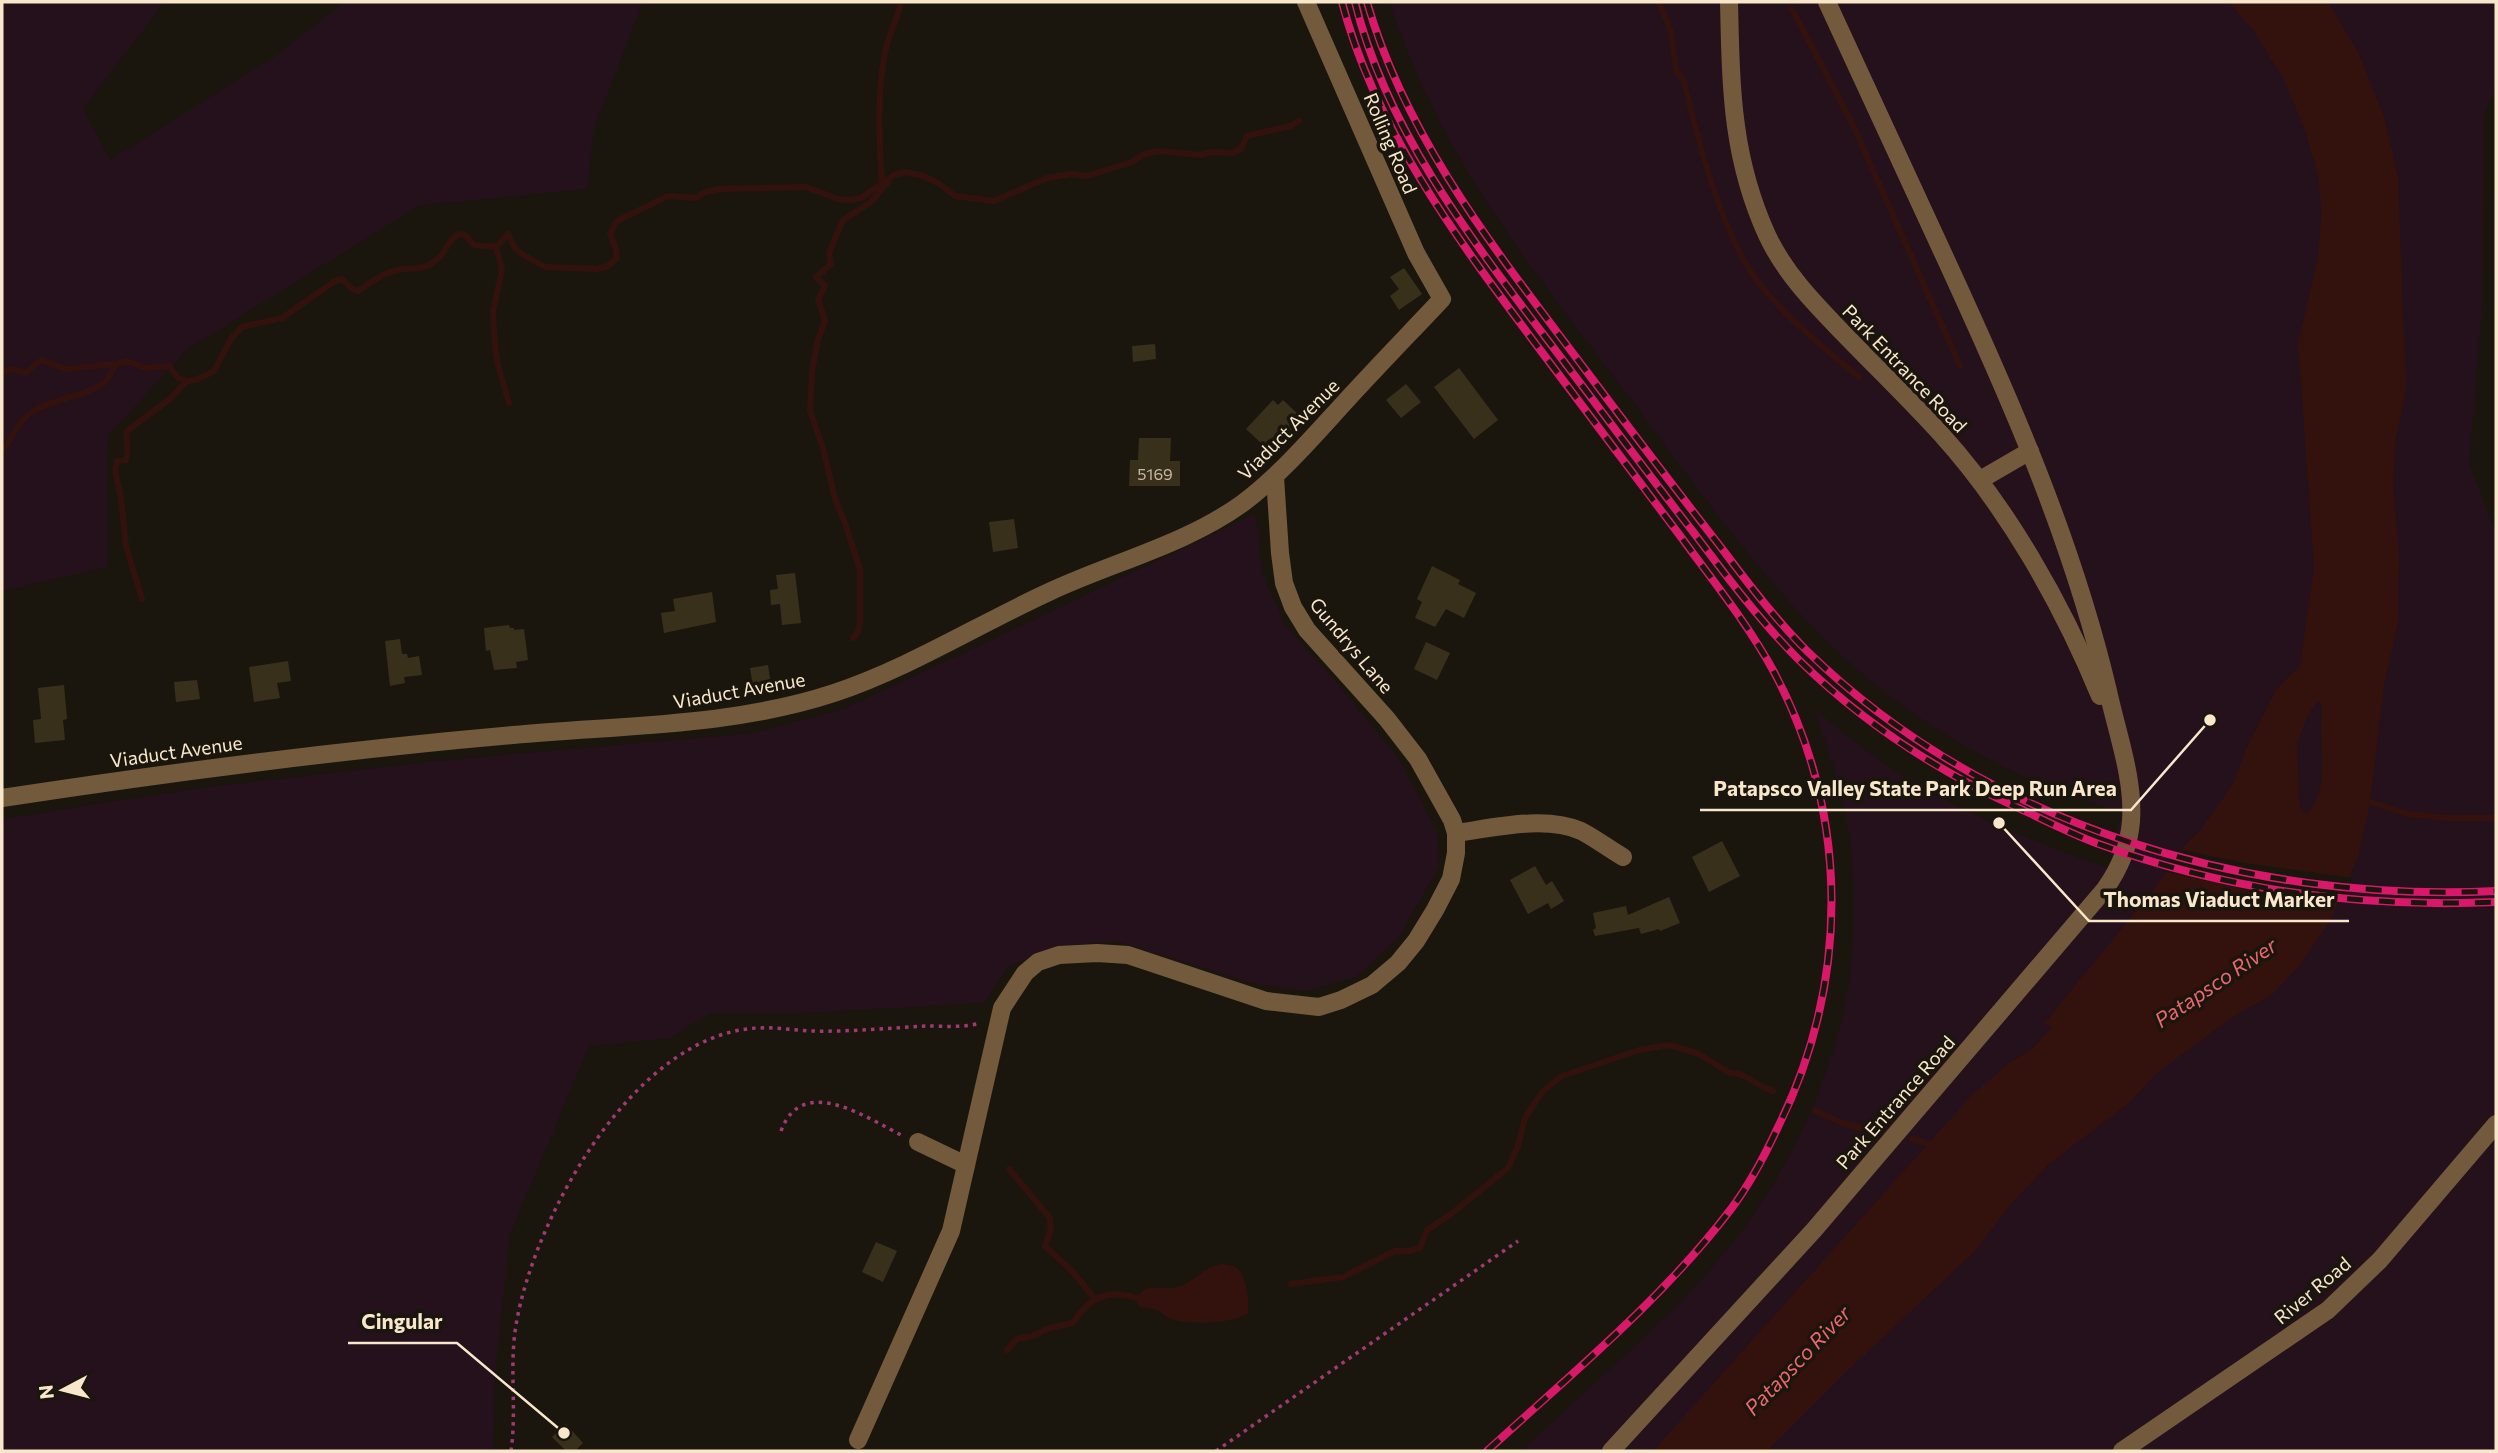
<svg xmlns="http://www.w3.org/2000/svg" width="2498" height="1453" font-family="Commissioner,sans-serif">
<rect width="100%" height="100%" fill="#1b160d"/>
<g fill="#24111b">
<path d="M2 2H165L83 108 110 160 274 57 344 2H643L594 128 587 189 420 205 188 349 108 435 107 567 2 591Z"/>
<path d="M1389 2H2496V87L2484 114 2482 309 2469 462 2496 534V1451H1521C1577 1398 1637 1347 1691 1291 1766 1213 1823 1112 1845 1005 1856 954 1856 898 1851 846 1845 799 1829 753 1814 708 1844 733 1874 759 1908 779 1971 818 2039 843 2108 868L2122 812C2099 805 2075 798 2053 789 1992 764 1934 731 1882 690 1787 615 1714 510 1642 414 1576 325 1504 238 1450 141 1425 96 1406 50 1389 2Z"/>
<path d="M1255 514 1263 575 1285 625 1337 683 1399 759 1437 831 1439 867 1398 938 1356 977 1305 991 1251 983 1117 941 1055 947 1007 967 984 1003 803 1013H710L671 1038 589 1046 510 1235 495 1375 493 1451H2V819L207 787 437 761 753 733 843 709 981 645Z"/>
</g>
<g fill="#33120d" fill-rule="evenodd">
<path d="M2229 2H2328L2359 54 2384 116 2398 177 2406 388 2396 439 2393 483 2399 552 2398 623 2384 685 2370 803 2358 857 2329 923 2298 967 2273 994 2231 1018 2156 1074 2130 1102 2049 1164 2012 1203 1974 1252 1843 1375 1767 1451H1653L1970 1097 2009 1063 2032 1049 2052 1027 2044 1024 2154 889 2186 844 2200 831 2234 782 2248 745 2276 690 2300 666 2314 567 2298 344 2317 263 2322 212 2318 176 2306 133 2284 80 2255 33ZM2317 701 2322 704 2321 725C2321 755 2329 790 2307 814L2300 808 2297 744 2308 715Z"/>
<path d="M1222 1264C1227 1265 1234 1265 1238 1269 1247 1278 1249 1301 1248 1313 1235 1324 1187 1325 1171 1319 1166 1317 1162 1312 1157 1310 1152 1308 1145 1308 1140 1307L1137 1302C1139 1280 1165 1291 1178 1287 1195 1281 1204 1267 1222 1264Z"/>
</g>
<path fill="#1b160d" d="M2178 849 2245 863 2353 878 2341 903 2265 894 2162 871Z"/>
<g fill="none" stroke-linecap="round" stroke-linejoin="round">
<g stroke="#33120d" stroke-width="6">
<path d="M1659 2 1671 32 1676 70 1684 82C1698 140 1715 206 1743 259 1767 303 1820 345 1859 377"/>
<path d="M1792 9 1853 125 1960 366"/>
<path d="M882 183C879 137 876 89 887 44 891 32 896 19 900 7"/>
<path d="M496 247 508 234 515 248 522 254 545 267 597 269 608 266 617 258 616 249 610 234 617 221 668 196 696 198 705 192 719 189 806 187 838 199 849 200 861 198 894 175 905 172 921 175 940 184 955 196 994 201 1047 178 1071 174 1087 176 1132 162 1144 154 1161 151 1200 155 1212 152 1232 153 1241 149 1247 136 1290 126 1299 121"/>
<path d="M496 247 502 269 493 312 495 346 498 365 509 403"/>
<path d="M2 372 12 369 26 373 41 360 66 369 116 364 127 361 145 368 169 366 178 378 187 381 196 380 214 371 231 339 242 327 282 318 335 281 342 279 352 289 358 291C370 283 383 273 397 270 408 267 419 271 429 265 448 255 445 241 459 234L465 235 474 245 496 247"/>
<path d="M2 451C12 439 18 421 32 412 52 399 89 395 104 383 110 378 112 371 116 364"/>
<path d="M142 599 126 546 121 498 115 470 117 461 126 460C130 450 124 440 127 431L171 398 187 381"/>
<path d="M853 638 858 632 860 621V570L845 523 835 499 823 448 810 411 812 371 818 339 825 321 818 299 825 286 816 277 831 264 829 253 843 220 871 202 888 182"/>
<path d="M2364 800 2408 814 2446 818H2496"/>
<path d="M1815 1111C1839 1122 1859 1131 1886 1131"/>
<path d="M1912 1139 1934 1145"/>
<path d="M1009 1169 1050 1218 1051 1229 1045 1246 1073 1272 1095 1299"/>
<path d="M1291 1284 1343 1277 1395 1251H1410L1420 1248 1427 1230 1451 1214 1508 1168 1518 1146 1525 1118 1543 1091 1562 1076 1639 1050 1669 1045 1697 1053 1730 1073C1745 1072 1758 1087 1773 1091"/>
<path d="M1007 1350 1017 1339 1033 1336 1049 1328 1073 1323C1089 1297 1107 1289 1137 1298"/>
</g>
</g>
<g fill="#39301b">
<path d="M1404 268 1422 294 1399 310 1390 296 1399 289 1390 277Z"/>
<path d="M1155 344 1156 359 1133 362 1132 346Z"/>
<path d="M1459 368 1498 420 1474 439 1434 387Z"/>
<path d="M1406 384 1421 402 1401 418 1386 400Z"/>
<path d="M1273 400 1278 405 1283 400 1304 420 1299 426 1301 427 1280 449 1269 439 1263 445 1246 429Z"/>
<path d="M1139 438H1171L1170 461H1180V486H1129L1130 460H1138Z"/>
<path d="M1014 519 1018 548 993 552 989 522Z"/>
<path d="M1432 566 1460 580 1458 584 1476 593 1464 618 1446 609 1435 627 1415 618 1422 602 1417 599Z"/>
<path d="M795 573 801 623 782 625 780 604 771 605 770 590 778 589 776 575Z"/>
<path d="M712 592 716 622 664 633 661 613 675 611 673 599Z"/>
<path d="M509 625 510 628H514V630L524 629 528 660 516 662 517 668 494 670 490 650 486 651 484 628Z"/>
<path d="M400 639 402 654H407L408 658 419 656 422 675 404 677 405 683 390 686 385 641Z"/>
<path d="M1426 642 1450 653 1437 680 1414 669Z"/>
<path d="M288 661 291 681 277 683 280 698 254 702 249 667Z"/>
<path d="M768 665 771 685 753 687 750 668Z"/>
<path d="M197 680 200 699 176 702 174 682Z"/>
<path d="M64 685 67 719 63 720 65 740 35 743 33 720 41 719 38 688Z"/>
<path d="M1722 841 1740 876 1709 892 1692 857Z"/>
<path d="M1535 866 1546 885 1552 881 1564 901 1551 909 1548 903 1528 914 1510 880Z"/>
<path d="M1669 897 1680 923 1660 931 1659 929 1641 934 1639 928 1595 936 1593 930 1596 928 1593 913 1626 906 1628 915Z"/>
<path d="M876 1242 897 1251 883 1282 862 1272Z"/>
<path d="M566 1424 583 1443 575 1451H566L552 1437Z"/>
</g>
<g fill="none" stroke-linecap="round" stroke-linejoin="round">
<g stroke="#a03a75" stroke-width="3.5" stroke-dasharray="3.5 5" stroke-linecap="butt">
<path d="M781 1131C802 1073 867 1118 903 1136"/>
<path d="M511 1451C517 1409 509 1367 516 1325 534 1217 635 1033 758 1028 776 1027 793 1030 811 1031 849 1032 889 1028 927 1026 943 1026 964 1028 980 1023"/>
<path d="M1216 1451 1518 1241"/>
</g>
<g stroke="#745a3d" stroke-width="18">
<path d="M1729 2C1731 86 1731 156 1767 235 1785 274 1816 305 1845 335 1877 368 1910 400 1941 434 2008 508 2062 604 2100 696"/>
<path d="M1980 480 2030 451"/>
<path d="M2 798C172 772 342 750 513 735 620 725 731 727 834 693 909 668 977 625 1049 592 1113 562 1185 545 1243 503 1281 474 1312 438 1344 403 1376 368 1409 334 1442 299L1416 253 1306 2"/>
<path d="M1456 833C1492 828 1546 815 1581 831 1595 838 1609 849 1623 857"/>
<path d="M918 1142 966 1165"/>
<path d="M858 1440 951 1231 1002 1008 1025 973 1038 962 1059 955 1097 953 1128 955 1266 1001 1319 1007 1341 1000 1372 985 1398 963 1416 941 1435 910 1451 879 1456 853V833L1452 820 1418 759 1387 719 1307 630 1293 607 1284 583 1280 553 1275 477"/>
<path d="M1611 1451 1814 1230 2105 889C2120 868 2129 847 2131 821 2134 778 2117 733 2108 691 2072 538 2008 394 1942 251 1904 168 1865 85 1827 2"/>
<path d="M2122 1451 2328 1310 2380 1260 2496 1124"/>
</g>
<g stroke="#d81969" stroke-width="8">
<g id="rail">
<path d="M1342 2C1376 133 1462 245 1541 351 1588 413 1634 475 1681 537 1713 581 1748 624 1774 672 1850 815 1850 982 1778 1127 1765 1155 1750 1184 1731 1209 1662 1300 1571 1374 1487 1451"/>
<path d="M1355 2C1389 141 1487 259 1571 371 1612 425 1652 479 1694 533 1727 577 1760 621 1799 660 1865 725 1940 773 2025 811 2048 822 2072 834 2096 843 2224 890 2361 908 2496 902"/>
<path d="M1367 2C1407 142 1501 257 1587 372 1632 432 1677 491 1723 550 1749 585 1776 620 1807 651 1987 826 2249 903 2496 891"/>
</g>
</g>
<use href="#rail" stroke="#1b160d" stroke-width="5" stroke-dasharray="16" stroke-linecap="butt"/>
</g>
<g text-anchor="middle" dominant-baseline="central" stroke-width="7" stroke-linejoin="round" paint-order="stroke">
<g font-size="16" fill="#c9b9a0">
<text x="1155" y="473">5169</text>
</g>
<g font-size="19" fill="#f9e7cc" stroke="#1b160d">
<text transform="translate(1391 143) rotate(67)">Rolling Road</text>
<text transform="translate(1905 368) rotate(46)">Park Entrance Road</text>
<text transform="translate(1288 429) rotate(-45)">Viaduct Avenue</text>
<text transform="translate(1352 645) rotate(50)">Gundrys Lane</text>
<text transform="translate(739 690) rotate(-10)">Viaduct Avenue</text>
<text transform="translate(176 751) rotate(-8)">Viaduct Avenue</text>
<text transform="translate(1895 1102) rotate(-49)">Park Entrance Road</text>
<text transform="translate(2312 1290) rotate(-40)">River Road</text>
</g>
<g font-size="21" font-style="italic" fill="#ed666e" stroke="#1b160d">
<text transform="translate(2215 982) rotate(-34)">Patapsco River</text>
<text transform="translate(1797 1360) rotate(-46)">Patapsco River</text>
</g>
</g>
<path fill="none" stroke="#f9e7cc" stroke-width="2.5" d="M2210 720L2131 810H1700M1999 823L2089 921H2349M564 1433L457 1343H348"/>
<g fill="#f9e7cc" stroke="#1b160d" stroke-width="2.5">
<circle cx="2210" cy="720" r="7"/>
<circle cx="1999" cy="823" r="7"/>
<circle cx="564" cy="1433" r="7"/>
</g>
<g font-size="21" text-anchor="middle" font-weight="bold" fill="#f9e7cc" stroke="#1b160d" stroke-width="7" stroke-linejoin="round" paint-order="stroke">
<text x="1915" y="796">Patapsco Valley State Park Deep Run Area</text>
<text x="2219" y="907">Thomas Viaduct Marker</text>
<text x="402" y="1329">Cingular</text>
</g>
<rect width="2498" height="1453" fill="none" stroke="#f9e7cc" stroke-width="7"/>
<g transform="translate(63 1390) rotate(263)" stroke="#1b160d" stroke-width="5" paint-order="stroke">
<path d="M0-5L12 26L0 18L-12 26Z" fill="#f9e7cc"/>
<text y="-10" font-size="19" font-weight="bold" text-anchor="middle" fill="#f9e7cc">N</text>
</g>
</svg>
